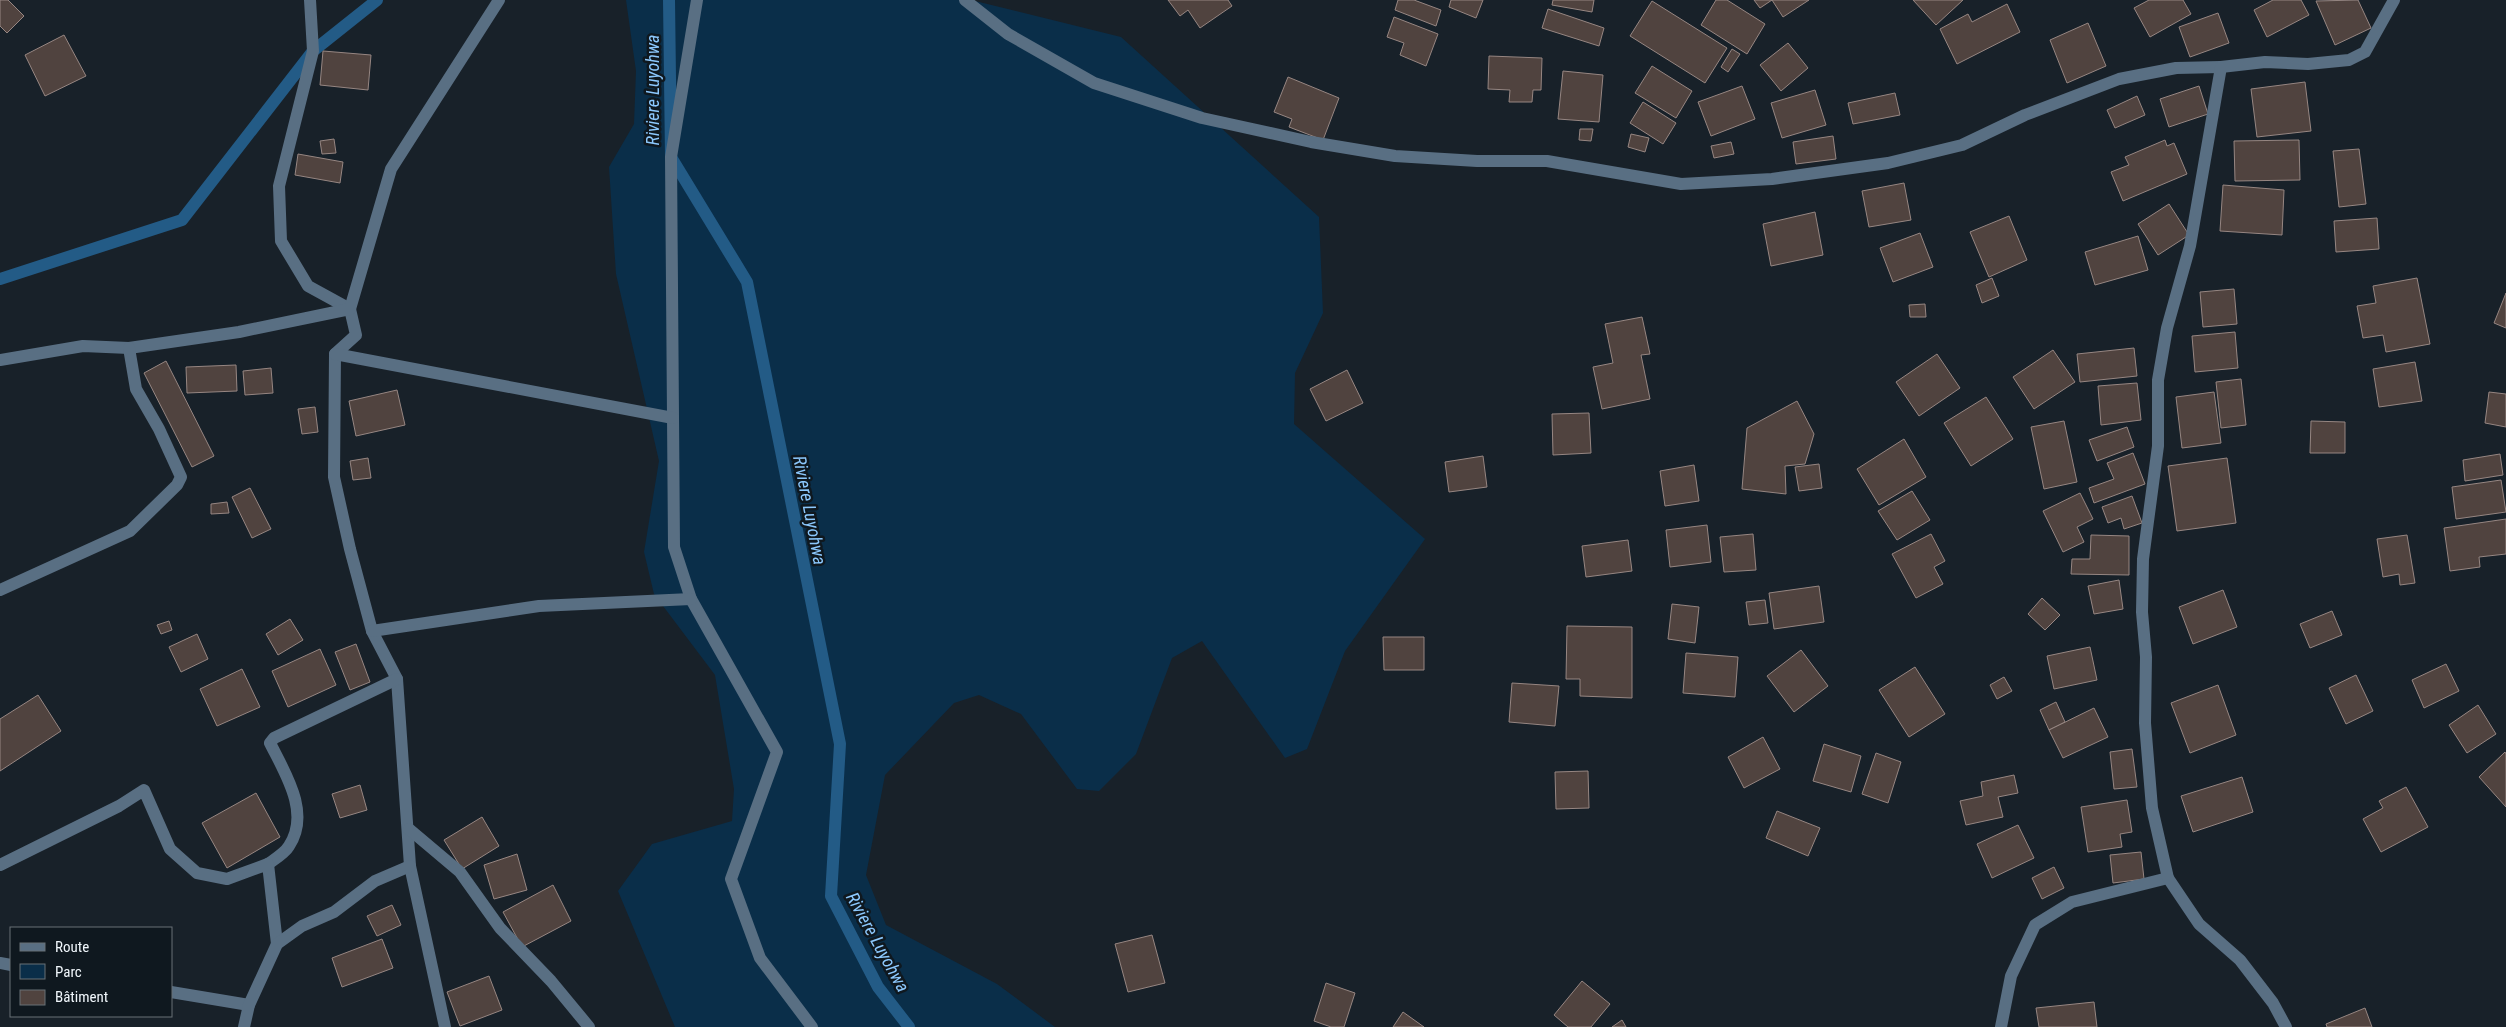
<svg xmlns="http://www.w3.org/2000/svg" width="2506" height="1027" font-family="'Roboto Condensed',sans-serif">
<rect width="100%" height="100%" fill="#182129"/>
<path fill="#0a2e49" d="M626 0H971L1121 37 1319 217 1323 313 1295 373 1294 424 1425 539 1345 651 1307 749 1285 758 1202 641 1172 658 1136 754 1099 791 1077 789 1021 714 979 695 954 703 885 775 866 875 886 925 997 984 1055 1027H675L618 891 652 844 732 821 734 789 715 675 654 594 644 552 659 461 616 274 609 167 634 124 636 71Z"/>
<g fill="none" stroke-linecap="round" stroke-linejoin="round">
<g stroke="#235b86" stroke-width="12">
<path d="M669 0 671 157 747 282 840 744 831 896 878 987 909 1027"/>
<path d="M0 279 182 220 313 51 377 0"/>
</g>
</g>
<g fill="#50433f" stroke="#968682">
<path d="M0 0H8L24 16 7 33 0 26Z"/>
<path d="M1168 0H1228L1232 6 1200 28 1188 10 1180 16Z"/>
<path d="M1398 0H1414L1441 10 1436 26 1395 10Z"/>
<path d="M1451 0H1483L1476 18 1449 7Z"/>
<path d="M1553 0H1594L1592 12 1552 5Z"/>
<path d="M1716 0H1727L1765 24 1747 54 1701 25Z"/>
<path d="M1754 0H1772L1760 8Z"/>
<path d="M1772 0H1809L1783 17Z"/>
<path d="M1913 0H1963L1936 25Z"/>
<path d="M2149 0H2183L2191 14 2150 37 2134 8Z"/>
<path d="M2273 0H2301L2309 15 2267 37 2254 10Z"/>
<path d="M2358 0 2371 28 2335 45 2316 1Z"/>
<path d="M1652 1 1727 48 1705 83 1630 36Z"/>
<path d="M2007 4 2020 32 1957 64 1940 29 1968 14 1972 22Z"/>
<path d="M1548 9 1604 28 1599 46 1542 28Z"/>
<path d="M2218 13 2229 43 2190 57 2179 27Z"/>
<path d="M1394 17 1438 34 1426 66 1400 55 1404 43 1387 37Z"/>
<path d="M2088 23 2106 66 2067 83 2050 40Z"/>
<path d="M64 35 86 76 45 96 25 55Z"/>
<path d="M1788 43 1808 68 1781 91 1760 65Z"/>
<path d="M1732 49 1740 54 1728 72 1721 67Z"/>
<path d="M323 51 371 55 368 90 320 85Z"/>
<path d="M1489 56 1542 58 1541 90H1533L1532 102H1509L1510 90 1488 89Z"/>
<path d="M1652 66 1692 91 1676 118 1635 93Z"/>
<path d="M1563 71 1603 75 1599 122 1558 119Z"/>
<path d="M1288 77 1339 98 1323 140 1289 127 1292 119 1274 112Z"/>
<path d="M2305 82 2311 131 2257 137 2251 89Z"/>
<path d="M1742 86 1755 119 1711 136 1698 102Z"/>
<path d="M2199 86 2208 114 2169 127 2160 99Z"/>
<path d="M1815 90 1826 125 1782 138 1771 103Z"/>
<path d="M1895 93 1900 115 1853 124 1848 103Z"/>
<path d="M2137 96 2145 115 2115 128 2107 110Z"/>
<path d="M1643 102 1676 123 1663 144 1630 123Z"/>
<path d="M1580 129H1593L1591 141 1579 140Z"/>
<path d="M1631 134 1649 138 1645 152 1628 147Z"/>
<path d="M1833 136 1836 159 1796 164 1793 142Z"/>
<path d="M334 139 336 153 322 154 320 141Z"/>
<path d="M2165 140 2167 146 2174 143 2187 174 2123 201 2111 172 2129 165 2125 157Z"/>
<path d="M2299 140 2300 180 2235 181 2234 141Z"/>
<path d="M1731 142 1734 154 1714 158 1711 146Z"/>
<path d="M2359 149 2366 204 2339 207 2333 151Z"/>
<path d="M298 154 343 162 340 183 295 175Z"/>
<path d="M1904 183 1911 220 1869 227 1862 191Z"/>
<path d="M2223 185 2284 190 2282 235 2220 231Z"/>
<path d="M2169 204 2189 235 2158 255 2138 224Z"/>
<path d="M1815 212 1823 255 1771 266 1763 224Z"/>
<path d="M2009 216 2027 260 1989 277 1970 232Z"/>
<path d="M2377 218 2379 249 2336 252 2334 221Z"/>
<path d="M1920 233 1933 267 1893 282 1880 248Z"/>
<path d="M2138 236 2148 270 2095 285 2085 252Z"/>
<path d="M1992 278 1999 296 1982 303 1976 285Z"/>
<path d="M2417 278 2430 344 2386 352 2383 335 2363 338 2357 306 2376 303 2373 286Z"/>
<path d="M2234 289 2237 324 2203 327 2200 292Z"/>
<path d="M2506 293V328L2494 323Z"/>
<path d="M1925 304 1926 317H1910L1909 305Z"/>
<path d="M1642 317 1650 354 1641 355 1650 399 1602 409 1593 367 1613 363 1605 324Z"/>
<path d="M2235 332 2238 368 2195 372 2192 336Z"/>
<path d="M2134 348 2137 376 2080 382 2077 354Z"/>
<path d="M2053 350 2075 382 2034 409 2013 377Z"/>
<path d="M1937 354 1960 388 1919 416 1896 382Z"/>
<path d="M166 361 214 456 192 467 144 373Z"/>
<path d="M2415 362 2422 401 2379 407 2373 369Z"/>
<path d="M236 365 237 391 187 393 186 367Z"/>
<path d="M271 368 273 393 245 395 243 371Z"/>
<path d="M1347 370 1363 403 1326 421 1310 389Z"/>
<path d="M2241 379 2246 425 2221 428 2216 382Z"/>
<path d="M2137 383 2141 420 2101 425 2098 386Z"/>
<path d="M397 390 405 425 356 436 349 401Z"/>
<path d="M2214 392 2221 443 2182 448 2176 397Z"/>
<path d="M2489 392 2506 394V427L2485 423Z"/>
<path d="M1986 397 2013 439 1971 466 1944 423Z"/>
<path d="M1797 401 1814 434 1805 464 1785 466 1786 494 1742 489 1747 428Z"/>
<path d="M315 407 318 432 302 434 298 409Z"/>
<path d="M1589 413 1591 453 1553 455 1552 414Z"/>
<path d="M2064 421 2077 482 2044 489 2031 427Z"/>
<path d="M2311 421 2345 422V453H2310Z"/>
<path d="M2127 427 2134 447 2097 461 2089 440Z"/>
<path d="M1904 439 1926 477 1879 505 1857 469Z"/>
<path d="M2133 453 2145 484 2094 503 2089 488 2114 479 2107 463Z"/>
<path d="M2500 454 2503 475 2465 481 2463 460Z"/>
<path d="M1483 456 1487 487 1449 492 1445 462Z"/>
<path d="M368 458 371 478 353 480 350 461Z"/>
<path d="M2227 458 2236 523 2177 531 2168 466Z"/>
<path d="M1819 464 1822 488 1799 491 1795 467Z"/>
<path d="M1694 465 1699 501 1665 506 1660 471Z"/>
<path d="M2501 480 2506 512 2456 519 2452 487Z"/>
<path d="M250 488 271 529 252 538 232 497Z"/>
<path d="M1912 491 1930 520 1897 540 1878 511Z"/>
<path d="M2080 493 2093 519 2077 527 2084 542 2063 552 2043 511Z"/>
<path d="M2132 496 2142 523 2124 529 2121 518 2108 523 2102 507Z"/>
<path d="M227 502 229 513 211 514V504Z"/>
<path d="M2506 519V554L2479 557 2480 567 2450 571 2444 528Z"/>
<path d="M1707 525 1711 562 1670 567 1666 530Z"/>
<path d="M1753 534 1756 570 1724 572 1720 537Z"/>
<path d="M1931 534 1945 561 1934 567 1943 584 1916 598 1892 554Z"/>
<path d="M2091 535 2129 536V575L2071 574 2072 559H2090Z"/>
<path d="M2407 535 2415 583 2400 585 2399 574 2383 577 2377 539Z"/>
<path d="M1628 540 1632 571 1586 577 1582 546Z"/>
<path d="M2119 580 2123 609 2094 614 2088 586Z"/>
<path d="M1819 586 1824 622 1774 629 1769 593Z"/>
<path d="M2223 590 2237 627 2193 644 2179 607Z"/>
<path d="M2042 598 2060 615 2045 630 2028 614Z"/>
<path d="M1765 600 1768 623 1749 625 1746 602Z"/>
<path d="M1672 604 1699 607 1695 643 1668 639Z"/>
<path d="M2332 611 2342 635 2310 648 2300 624Z"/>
<path d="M290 619 303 640 278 655 266 634Z"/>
<path d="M169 621 172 630 161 634 157 625Z"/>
<path d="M1567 626 1632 627V698L1580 696V679H1566Z"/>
<path d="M197 634 208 659 181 672 169 647Z"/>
<path d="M1383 637H1424V670H1384Z"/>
<path d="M356 644 370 682 350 690 335 652Z"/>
<path d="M2090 647 2097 680 2054 689 2047 656Z"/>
<path d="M320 649 336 685 288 707 272 671Z"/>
<path d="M1801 650 1828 686 1794 712 1767 676Z"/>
<path d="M1686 653 1738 657 1735 697 1683 693Z"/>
<path d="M2446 664 2459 691 2424 708 2412 680Z"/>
<path d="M1915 667 1945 714 1909 737 1879 690Z"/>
<path d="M242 669 260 707 217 726 200 689Z"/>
<path d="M2356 675 2373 711 2346 724 2329 688Z"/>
<path d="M2004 677 2012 691 1997 699 1990 685Z"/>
<path d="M1512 683 1559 686 1555 726 1509 722Z"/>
<path d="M2218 685 2236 735 2190 753 2171 703Z"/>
<path d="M38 695 61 731 0 771V719Z"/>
<path d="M2056 702 2065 722 2049 730 2040 710Z"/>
<path d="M2478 705 2496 734 2467 753 2449 725Z"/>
<path d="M2094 708 2108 737 2063 758 2049 730Z"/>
<path d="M1763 737 1780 769 1744 788 1728 757Z"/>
<path d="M1824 744 1861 756 1851 792 1813 781Z"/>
<path d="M2132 749 2137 787 2114 789 2110 752Z"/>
<path d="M2505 752 2506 754V807L2479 777Z"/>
<path d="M1876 753 1901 762 1888 803 1862 794Z"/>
<path d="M1588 771 1589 808 1556 809 1555 772Z"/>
<path d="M2014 775 2018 793 1998 797 2003 817 1966 825 1960 801 1983 796 1981 782Z"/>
<path d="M2242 777 2253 812 2193 832 2181 796Z"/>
<path d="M360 785 367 810 340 818 332 794Z"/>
<path d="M2406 787 2428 827 2381 852 2363 819 2383 808 2379 801Z"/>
<path d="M256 793 280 837 227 868 202 823Z"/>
<path d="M2127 800 2132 832 2120 834 2122 847 2088 852 2081 807Z"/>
<path d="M1777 811 1820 828 1808 856 1766 838Z"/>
<path d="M482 817 499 846 462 869 444 840Z"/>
<path d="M2018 825 2034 858 1992 878 1977 844Z"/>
<path d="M2141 852 2144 879 2113 883 2110 855Z"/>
<path d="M517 854 527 890 494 899 484 865Z"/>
<path d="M2054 867 2064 888 2042 899 2032 878Z"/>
<path d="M553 885 571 921 522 947 503 912Z"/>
<path d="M392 905 401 925 377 936 367 916Z"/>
<path d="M1152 935 1165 983 1128 992 1115 944Z"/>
<path d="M382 939 393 968 342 987 332 958Z"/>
<path d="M489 976 502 1010 460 1026 447 992Z"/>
<path d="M1582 981 1610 1004 1591 1027H1568L1554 1015Z"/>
<path d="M1326 983 1355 993 1344 1027H1331L1314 1021Z"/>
<path d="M2094 1002 2097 1027H2039L2036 1008Z"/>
<path d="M2365 1008 2372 1027H2327L2326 1024Z"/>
<path d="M1403 1012 1424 1027H1393Z"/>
<path d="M1622 1020 1626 1027H1612Z"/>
</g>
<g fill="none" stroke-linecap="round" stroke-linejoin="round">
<g stroke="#596f83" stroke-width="12">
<path d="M310 0 313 51 279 186 281 241 308 286 350 309 356 335 335 354 334 477 350 549 372 631 397 679 410 866 445 1027"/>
<path d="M697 0 671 157 674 547 691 599 777 752 731 879 760 958 812 1027"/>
<path d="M965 0 1008 34 1094 83 1202 118 1311 142 1395 156 1477 161H1547L1681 184 1772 179 1888 163 1962 145 2025 115 2119 79 2176 68 2221 67"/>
<path d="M335 354 673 418"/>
<path d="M0 360 83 346 129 348 239 332 350 309 391 169 499 0"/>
<path d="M0 590 130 531 177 485 181 477 159 429 136 389 129 348"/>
<path d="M372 631 539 606 691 599"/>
<path d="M409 829 460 872 500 928 551 981 589 1027"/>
<path d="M268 864C275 859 285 853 289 846 311 813 285 773 270 743L274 738 397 679"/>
<path d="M0 865 119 806 144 790 170 849 197 873 227 879 268 864 277 944"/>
<path d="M0 963 11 965"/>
<path d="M171 992 249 1005"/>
<path d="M244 1027 249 1005 277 944 302 926 334 912 375 881 410 866"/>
<path d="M2001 1027 2011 976 2035 925 2072 902 2168 878"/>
<path d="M2286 1027 2273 1003 2240 960 2199 924 2168 878 2152 808 2145 723 2146 657 2142 612 2143 559 2158 446V380L2167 328 2190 246 2221 67 2265 62 2308 64 2349 60 2365 52 2394 0"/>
</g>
</g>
<g text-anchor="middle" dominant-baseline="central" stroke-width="5" stroke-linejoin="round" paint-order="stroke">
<g font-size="18" font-style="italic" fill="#8cc8fd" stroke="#0f181f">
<text transform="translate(652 90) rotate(-90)">Riviere Luyohwa</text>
<text transform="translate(810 510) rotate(79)">Riviere Luyohwa</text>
<text transform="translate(878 942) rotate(61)">Riviere Luyohwa</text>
</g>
</g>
<rect x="10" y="927" width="162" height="90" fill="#0f181f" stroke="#697177"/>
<rect x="20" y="943" width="25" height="8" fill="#596f83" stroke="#697177"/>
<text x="55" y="952" font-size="15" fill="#f0f6fb">Route</text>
<rect x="20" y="964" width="25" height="15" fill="#0a2e49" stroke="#697177"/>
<text x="55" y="977" font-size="15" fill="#f0f6fb">Parc</text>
<rect x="20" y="990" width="25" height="15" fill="#50433f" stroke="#697177"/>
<text x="55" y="1002" font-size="15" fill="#f0f6fb">Bâtiment</text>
</svg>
